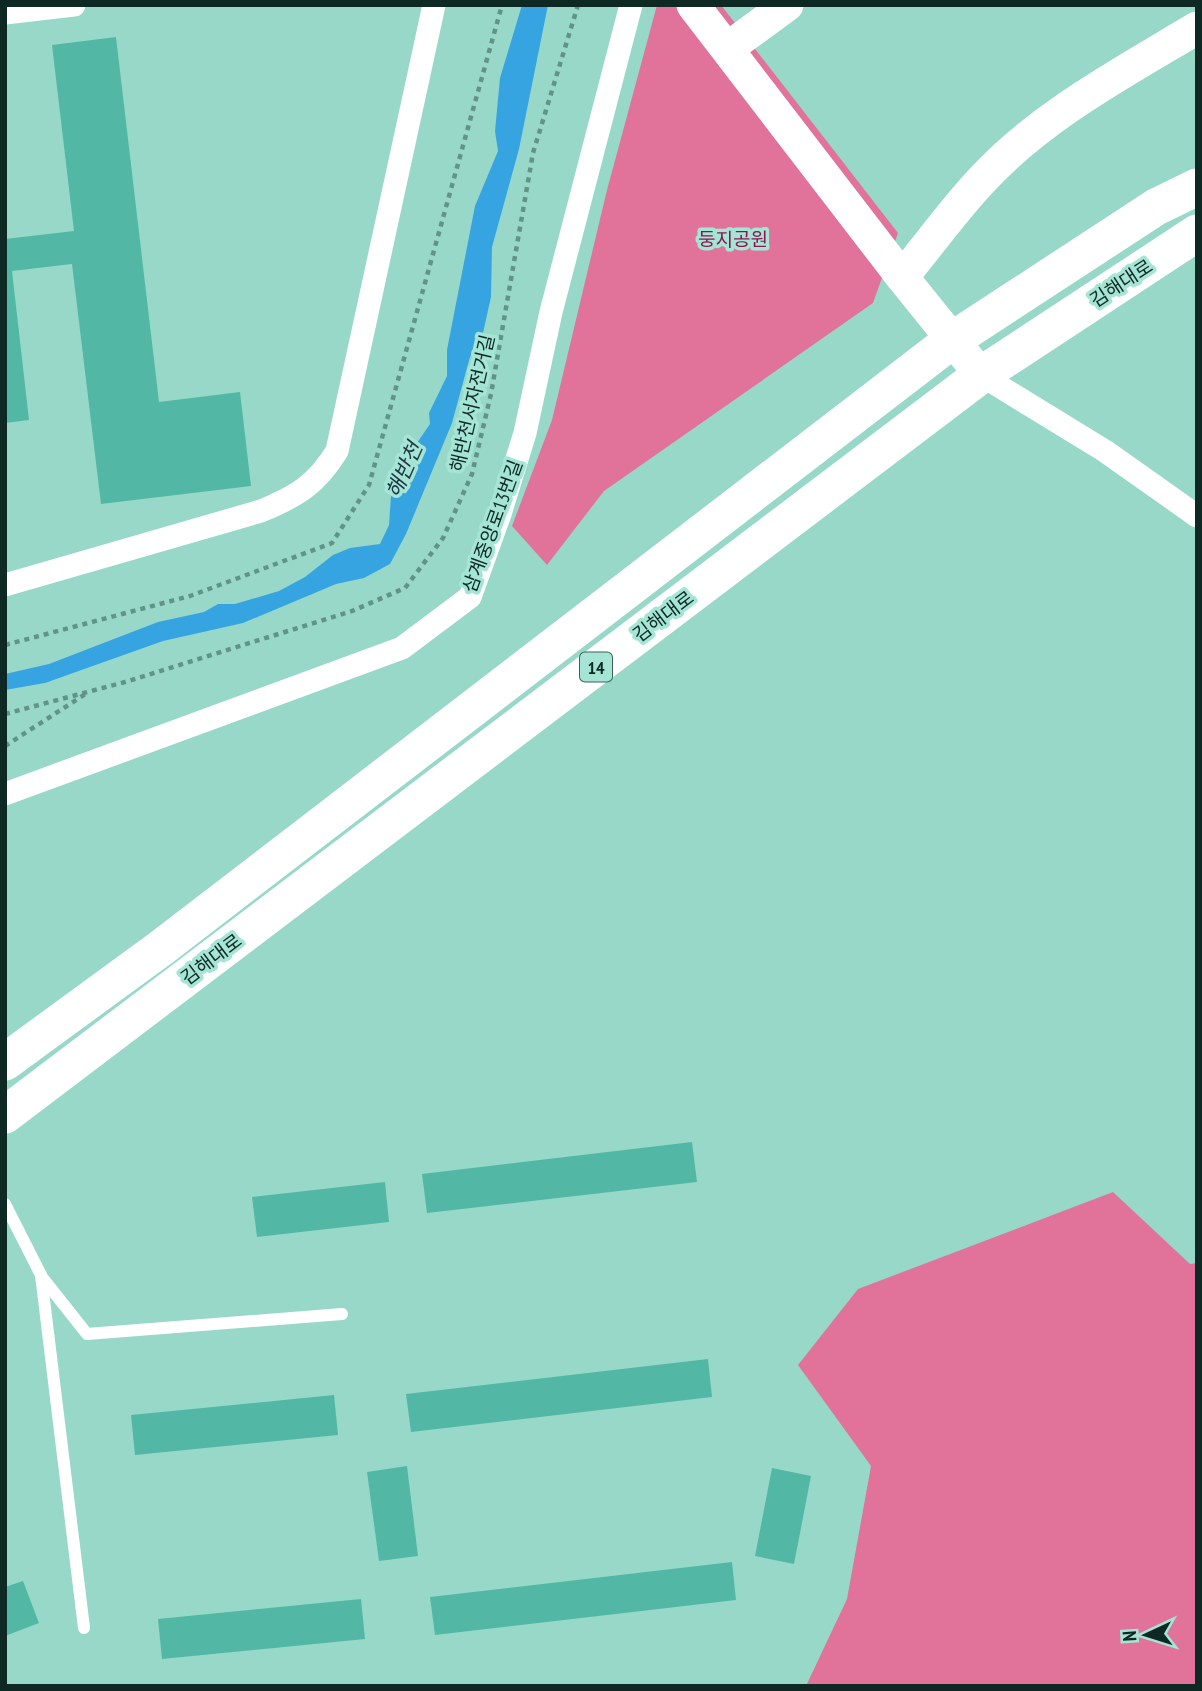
<svg xmlns="http://www.w3.org/2000/svg" width="1202" height="1691" font-family="'PT Sans Narrow','Noto Sans KR',sans-serif">
<rect width="100%" height="100%" fill="#98d8c9"/>
<g fill="#e1739a">
<path d="M657 5H721L898 233 873 303 604 491 547 565 512 526 552 420 607 190Z"/>
<path d="M1113 1192 1190 1264 1197 1263V1686H806L847 1599 871 1466 798 1365 858 1289Z"/>
</g>
<path fill="#37a4e2" d="M522 5H548L519 149 492 247 491 297 483 333 470 357 452 423 406 534 390 564 364 578 336 584 243 623 163 641 45 683 5 690V674L49 664 158 622 204 612 218 604H235L279 591 305 577 333 555 350 548 380 544 389 525 391 496 417 467 421 458 417 443 430 424 429 413 447 376V350L475 206 498 151 495 131 500 78Z"/>
<g fill="#52b8a5">
<path d="M116 37 159 402 240 392 251 486 101 504 72 264 12 271 29 420 5 423V239L74 231 52 45Z"/>
<path d="M692 1142 697 1182 427 1213 422 1174Z"/>
<path d="M385 1182 389 1222 257 1237 252 1197Z"/>
<path d="M708 1359 712 1397 411 1432 406 1394Z"/>
<path d="M334 1395 338 1435 135 1455 131 1415Z"/>
<path d="M407 1466 418 1556 379 1561 367 1472Z"/>
<path d="M772 1468 811 1476 794 1564 755 1556Z"/>
<path d="M732 1562 736 1600 435 1635 430 1597Z"/>
<path d="M23 1581 39 1623 5 1636V1587Z"/>
<path d="M361 1599 365 1639 162 1659 158 1619Z"/>
</g>
<g fill="none" stroke-linecap="round" stroke-linejoin="round">
<g stroke="#629388" stroke-width="4.5" stroke-dasharray="5 5" stroke-linecap="butt">
<path d="M5 645 190 596 332 543 369 485 502 5"/>
<path d="M5 714 125 682 352 611 405 588 443 538 472 474 491 394 533 153 578 5"/>
<path d="M5 746 87 693"/>
</g>
<g stroke="#fff" stroke-width="12">
<path d="M5 1204 41 1275 84 1628"/>
<path d="M41 1276 87 1334 342 1314"/>
</g>
<g stroke="#fff" stroke-width="23">
<path d="M5 13 74 5"/>
<path d="M981 375 1105 451 1197 516"/>
<path d="M5 585 261 511C297 496 316 485 337 451L434 5"/>
<path d="M5 794 402 648 470 597 500 514 525 433 551 312 631 5"/>
</g>
<g stroke="#fff" stroke-width="33">
<path d="M693 5 902 277 981 375"/>
<path d="M728 48 787 5"/>
<path d="M902 277C928 246 952 212 980 182 1039 117 1122 73 1197 28"/>
</g>
<g stroke="#fff" stroke-width="37">
<path d="M5 1062 161 948 951 341 1156 207 1197 187"/>
<path d="M5 1115 981 375 1197 233"/>
</g>
</g>
<g text-anchor="middle" dominant-baseline="central" stroke-width="7" stroke-linejoin="round" paint-order="stroke">
<rect fill="#a5e5d6" stroke="#3b6159" stroke-width="2" x="580" y="652.5" width="32" height="29" rx="5"/>
<g font-size="18" font-weight="bold" fill="#0e2823">
<text x="596" y="667">14</text>
</g>
<g font-size="19" fill="#8c154d" stroke="#a5e5d6">
<text x="733" y="239">둥지공원</text>
</g>
<g font-size="19" fill="#0e2823" stroke="#a5e5d6">
<text transform="translate(1121 283) rotate(-33)">김해대로</text>
<text transform="translate(472 403) rotate(-77)">해반천서자전거길</text>
<text transform="translate(492 526) rotate(-70)">삼계중앙로13번길</text>
<text transform="translate(663 616) rotate(-37)">김해대로</text>
<text transform="translate(211 959) rotate(-37)">김해대로</text>
</g>
<g font-size="21" font-style="italic" fill="#203746" stroke="#a5e5d6">
<text transform="translate(404 470) rotate(-66)">해반천</text>
</g>
</g>
<rect width="1202" height="1691" fill="none" stroke="#0e2823" stroke-width="14"/>
<g transform="translate(1146 1635) rotate(266)" stroke="#a5e5d6" stroke-width="5" paint-order="stroke">
<path d="M0-5L12 26L0 18L-12 26Z" fill="#0e2823"/>
<text y="-10" font-size="19" font-weight="bold" text-anchor="middle" fill="#0e2823">N</text>
</g>
</svg>
